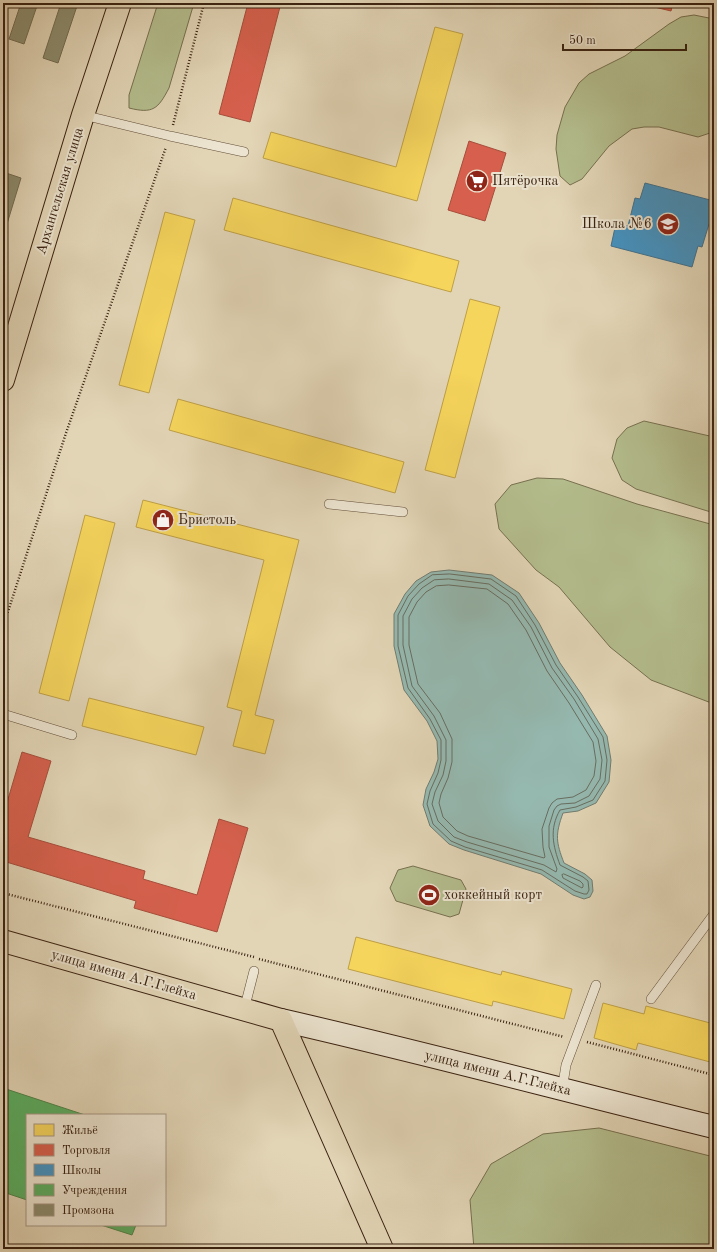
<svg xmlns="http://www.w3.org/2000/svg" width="717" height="1252" font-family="'Old Standard TT',serif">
<rect width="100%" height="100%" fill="#e2d5b6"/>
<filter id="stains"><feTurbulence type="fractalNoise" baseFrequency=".005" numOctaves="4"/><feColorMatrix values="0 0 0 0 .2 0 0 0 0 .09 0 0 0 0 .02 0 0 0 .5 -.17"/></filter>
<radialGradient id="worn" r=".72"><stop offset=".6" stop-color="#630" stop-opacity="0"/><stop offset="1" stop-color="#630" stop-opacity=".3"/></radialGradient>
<g fill="#b4bd8d" stroke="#77704f">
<path d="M158 3H194L169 88C158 109 153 114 129 108V95Z"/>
<path d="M694 15 714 19V130L710 133 698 137 659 127H644L632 129 609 146 582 179 570 185 560 176 556 149 557 135 565 107 579 83 589 74 625 56 669 24 681 17Z"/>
<path d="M644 421 714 437V513L636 489 622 480 612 458 617 439 627 428Z"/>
<path d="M537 478 563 479 637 504 714 525V704L651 680 610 647 559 587 536 570 499 529 495 504 511 485Z"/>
<path d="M413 866 461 880 466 889 459 914 450 917 396 901 390 888 398 870Z"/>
<path d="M599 1128 714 1157V1249H474L470 1200 491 1164 543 1134Z"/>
</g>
<path fill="#95b8af" stroke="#717c70" d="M449 570 492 575 519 593 539 623 560 663 582 695 607 736 611 760 609 782 596 803 578 811 563 813C555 835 556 842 564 863L585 874 592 880 593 891 590 897 584 899 573 895 541 874 464 850 449 844 430 826 423 805 426 789 434 772 438 759 437 741 427 721 404 690 394 646V614L405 594 416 581 431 572Z"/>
<g fill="#f6d55c" stroke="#be9f46">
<path d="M435 27 463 34 417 201 263 158 271 132 396 167Z"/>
<path d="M233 198 459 261 451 292 224 230Z"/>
<path d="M165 212 195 220 149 393 119 385Z"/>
<path d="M470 299 500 307 455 478 425 470Z"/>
<path d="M178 399 404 462 395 493 169 430Z"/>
<path d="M143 500 299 540 255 715 274 720 265 754 233 746 242 711 227 707 264 560 136 527Z"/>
<path d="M85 515 115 523 69 701 39 693Z"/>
<path d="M89 698 204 727 196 755 82 726Z"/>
<path d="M356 937 501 975 502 971 572 989 564 1019 493 1001 492 1006 348 969Z"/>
<path d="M603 1003 644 1014 646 1006 714 1024V1063L638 1043 636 1050 594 1038Z"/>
</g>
<g fill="#d6604d" stroke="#a74d3b">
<path d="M248 3H281L250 122 219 114Z"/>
<path d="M638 3H673L671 11Z"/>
<path d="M469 141 506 153 485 221 448 210Z"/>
<path d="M22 752 51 761 28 837 145 871 143 879 197 895 219 819 248 828 217 932 134 908 136 901 3 861V816Z"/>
</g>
<path fill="#4393c3" stroke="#40718e" d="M645 183 714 201V225L709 224 702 247 698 246 692 267 611 246 616 223 628 226 635 198 640 199Z"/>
<g fill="#5aae61" stroke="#508449">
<path d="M3 1088 85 1115H27V1200L3 1192Z"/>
<path d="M101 1225H136L132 1235Z"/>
</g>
<g fill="#8c8c6e" stroke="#736c52">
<path d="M21 3H38L24 44 9 39Z"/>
<path d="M61 3H78L58 63 43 58Z"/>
<path d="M3 172 21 178 3 237Z"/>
</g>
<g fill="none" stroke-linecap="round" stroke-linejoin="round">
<g stroke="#686d60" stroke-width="1">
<path d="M450 574 491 579 516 596 535 625 556 665 578 697 603 737 607 760 605 781 593 800 576 807 560 810C549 829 553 846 560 865L583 877 588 881 589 890 587 894H584L575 891 542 870 465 847 451 841 433 824 427 804 430 791 438 773 441 760V740L430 719 408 688 398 646V615L408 596 419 584 432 575Z"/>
<path d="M449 579 489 584 512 600 531 627 552 668 574 699 598 739 602 760 600 779 589 796 575 803 561 804 557 806 554 810 549 826V847L557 869 556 872 544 865 467 842 454 837 438 821 432 804 435 792 443 775 446 761V740L434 716 412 686 403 645V616L412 599 422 588 434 580Z"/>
<path d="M449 585 487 589 508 604 526 630 547 671 569 703 593 742 596 761 594 776 586 790 573 797 557 799 552 803 549 808 542 829 543 847 545 857 544 858 468 836 457 831 443 817 439 803 441 794 448 778 452 762V739L440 713 418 684 409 645V617L417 602 426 592 436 586Z"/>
<path d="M564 874 580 881 583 884V887L582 888 563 878 562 875Z"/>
</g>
<g stroke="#644f3a" stroke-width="10">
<g id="lane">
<path d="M83 115 170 136 244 152"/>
<path d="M329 504 403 512"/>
<path d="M3 714 72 735"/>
<path d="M651 999 714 914"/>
<path d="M244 1010 254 971"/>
<path d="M562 1090 566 1065 596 985"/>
</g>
</g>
<g stroke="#3a2211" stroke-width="24">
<path id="secondary" d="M281 1020C426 1053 570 1092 714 1127"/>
</g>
<g stroke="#3a2211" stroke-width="24">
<g id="primary">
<path d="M3 380 83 115 120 3"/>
<path d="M3 941 281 1020 382 1249"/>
</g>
</g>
<g stroke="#3a2211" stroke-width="2.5" stroke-dasharray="1 2" stroke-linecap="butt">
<path d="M173 125 204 3"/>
<path d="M3 627 66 433 166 147"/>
<path d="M3 893 254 957"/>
<path d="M259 959 564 1037"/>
<path d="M587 1042 714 1075"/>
</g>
<use href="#lane" stroke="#ece4d0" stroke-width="9"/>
<use href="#secondary" stroke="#ece4d0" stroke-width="22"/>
<use href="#primary" stroke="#e2d5b6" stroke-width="22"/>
</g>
<defs>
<g id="supermarket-disc" transform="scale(1.15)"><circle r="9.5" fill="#8f2418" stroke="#ece4d0"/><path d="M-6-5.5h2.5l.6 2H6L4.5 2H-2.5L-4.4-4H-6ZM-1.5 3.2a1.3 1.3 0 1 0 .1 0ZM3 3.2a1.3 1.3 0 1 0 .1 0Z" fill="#fff"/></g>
<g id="school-disc" transform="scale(1.15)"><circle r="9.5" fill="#8f2418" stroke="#ece4d0"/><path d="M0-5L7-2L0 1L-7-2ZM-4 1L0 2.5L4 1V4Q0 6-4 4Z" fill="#fff"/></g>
<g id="shop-disc" transform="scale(1.15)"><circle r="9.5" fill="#8f2418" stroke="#ece4d0"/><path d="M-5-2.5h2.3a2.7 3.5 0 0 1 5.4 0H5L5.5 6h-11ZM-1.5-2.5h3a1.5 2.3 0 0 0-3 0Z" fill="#fff"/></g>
<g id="stadium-disc" transform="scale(1.15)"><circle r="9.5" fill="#8f2418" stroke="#ece4d0"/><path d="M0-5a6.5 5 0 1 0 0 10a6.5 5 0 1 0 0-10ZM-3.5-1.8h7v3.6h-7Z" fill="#fff"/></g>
</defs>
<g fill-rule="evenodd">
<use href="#supermarket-disc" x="477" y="181"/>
<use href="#school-disc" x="668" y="224"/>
<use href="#shop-disc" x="163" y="520"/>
<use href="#stadium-disc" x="429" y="895"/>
</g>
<g text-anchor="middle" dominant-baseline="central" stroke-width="4" stroke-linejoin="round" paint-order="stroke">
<g font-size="14" fill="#3a2211" stroke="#ece4d0" text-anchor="start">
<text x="492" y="181">Пятёрочка</text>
<text x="652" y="224" text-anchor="end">Школа №6</text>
<text x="178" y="520">Бристоль</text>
<text x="444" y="895">хоккейный корт</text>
</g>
<g font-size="14" fill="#3a2211" stroke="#ece4d0">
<text transform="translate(60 191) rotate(-73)">Архангельская улица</text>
<text transform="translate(124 975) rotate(16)">улица имени А.Г.Глейха</text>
<text transform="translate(498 1073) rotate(14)">улица имени А.Г.Глейха</text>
</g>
</g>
<rect width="717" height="1252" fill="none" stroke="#e2d5b6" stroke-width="16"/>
<rect x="4" y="4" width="709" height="1244" fill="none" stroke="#3a2211" stroke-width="2"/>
<rect x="8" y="8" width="701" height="1236" fill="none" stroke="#3a2211"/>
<rect x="26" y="1114" width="140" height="112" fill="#ece4d0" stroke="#a59684"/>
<rect x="34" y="1124" width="20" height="12" fill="#f6d55c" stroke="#a59684"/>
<text x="62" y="1134" font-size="12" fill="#3a2211">Жильё</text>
<rect x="34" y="1144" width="20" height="12" fill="#d6604d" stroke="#a59684"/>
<text x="62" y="1154" font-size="12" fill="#3a2211">Торговля</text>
<rect x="34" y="1164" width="20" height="12" fill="#4393c3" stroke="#a59684"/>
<text x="62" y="1174" font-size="12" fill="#3a2211">Школы</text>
<rect x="34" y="1184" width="20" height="12" fill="#5aae61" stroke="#a59684"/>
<text x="62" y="1194" font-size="12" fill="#3a2211">Учреждения</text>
<rect x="34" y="1204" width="20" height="12" fill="#8c8c6e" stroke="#a59684"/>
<text x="62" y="1214" font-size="12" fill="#3a2211">Промзона</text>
<path d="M563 44v6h123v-6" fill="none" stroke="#3a2211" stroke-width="2"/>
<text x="569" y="44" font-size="12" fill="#3a2211" stroke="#ece4d0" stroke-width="3" paint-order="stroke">50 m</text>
<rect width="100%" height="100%" filter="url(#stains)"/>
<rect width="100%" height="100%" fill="url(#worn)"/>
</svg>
